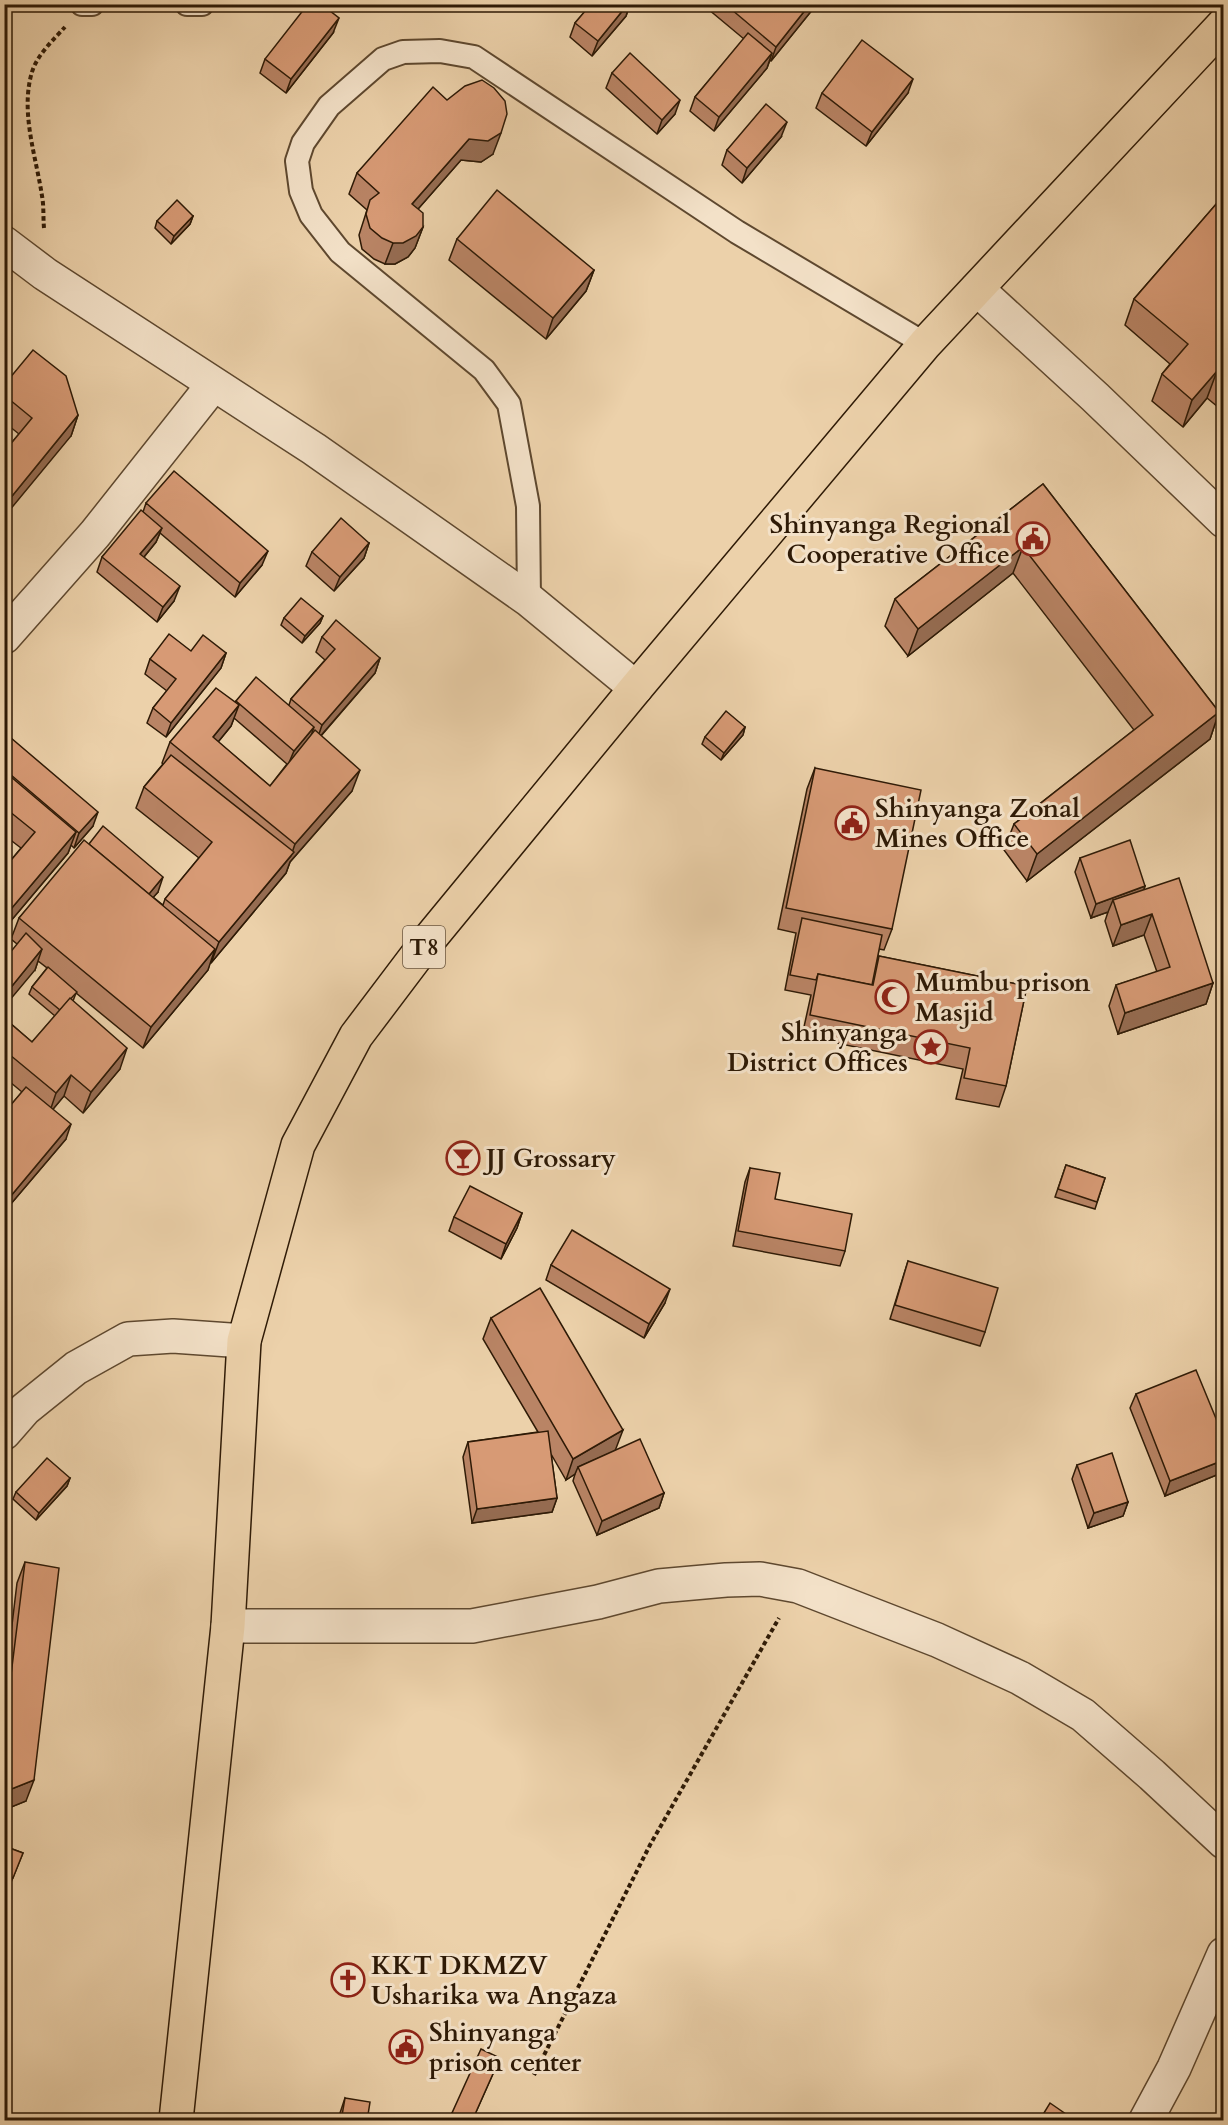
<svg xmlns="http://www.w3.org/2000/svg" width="1228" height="2125" font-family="Cardo,serif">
<rect width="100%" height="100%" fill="#ecd1aa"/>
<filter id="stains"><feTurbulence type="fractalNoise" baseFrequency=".00333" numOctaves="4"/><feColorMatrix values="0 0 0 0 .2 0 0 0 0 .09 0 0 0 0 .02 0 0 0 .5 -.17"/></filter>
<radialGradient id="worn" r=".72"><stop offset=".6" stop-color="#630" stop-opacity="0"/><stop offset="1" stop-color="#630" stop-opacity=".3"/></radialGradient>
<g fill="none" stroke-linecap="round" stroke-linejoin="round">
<g stroke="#5e482f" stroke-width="26">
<g id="lane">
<path d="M82 4H92"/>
<path d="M187 4H202"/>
<path d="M529 600 528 506 509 404 484 370 340 252 311 215 301 191 297 161 303 143 329 106 383 59 403 52 440 51 474 57 737 232 925 344"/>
</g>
</g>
<g stroke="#5e482f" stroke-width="36">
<g id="street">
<path d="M4 243 45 274 314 449 529 600 636 688"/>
<path d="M977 289 1095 397 1224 521"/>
<path d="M4 637 95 534 213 385"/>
<path d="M4 1433 25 1409 76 1368 128 1339 173 1336 244 1341"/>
<path d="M228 1626H472L598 1602 659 1586 726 1580 760 1579 798 1586 937 1640 1020 1678 1083 1715 1152 1775 1224 1842"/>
<path d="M1146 2120 1174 2068 1224 1954"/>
</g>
</g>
<g stroke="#2e1a06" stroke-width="36">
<path id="highway" d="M176 2120 228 1626 244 1341 298 1145 356 1036 427 942 636 688 925 344 1224 24"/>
</g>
<g stroke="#2e1a06" stroke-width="4" stroke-dasharray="4.5 3" stroke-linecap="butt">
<path d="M44 228C43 218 44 206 42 196 36 156 20 112 32 72 37 55 54 39 65 27"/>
<path d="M534 2075 650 1845 779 1618"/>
</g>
<use href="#lane" stroke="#f3e1c8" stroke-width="22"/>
<use href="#street" stroke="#f3e1c8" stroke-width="33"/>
<use href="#highway" stroke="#ecd1aa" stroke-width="33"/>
</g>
<g fill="#b98465" stroke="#2e1a06" stroke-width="1.5" fill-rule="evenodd">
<path d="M588 4H630L626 16 592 56 570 37 575 23 590 6Z"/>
<path d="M702 4H817L771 61 770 60 767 68 714 131 690 111 695 97 744 39Z"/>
<path d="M333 33 286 93 260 73 265 59Z"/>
<path d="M612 73 675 114 657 134 606 88Z"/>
<path d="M822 93H908L866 146 816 108Z"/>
<path d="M447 100 493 154 481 162 461 160 418 209 423 227 415 248 408 257 395 264H385L374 259 362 249 359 235 367 210 349 194 357 173Z"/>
<path d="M781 137 742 183 722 165 727 150Z"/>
<path d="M1224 195V412L1207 398 1183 427 1152 401 1162 374 1170 364 1125 325 1134 299Z"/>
<path d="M193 216 190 224 171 244 155 228 157 221Z"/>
<path d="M457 239 594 270 586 291 546 339 449 260Z"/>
<path d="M4 385 78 415 71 436 8 447 19 434 4 422Z"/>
<path d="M1043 484 1219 712 1210 739 1027 881 1004 850 1014 824 1134 730 1013 573 908 656 885 626 895 599Z"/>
<path d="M146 503 262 565 235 597 160 533 156 542 144 557 174 601 157 622 97 572 102 557 143 512Z"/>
<path d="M369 543 364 558 334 591 306 566 312 552Z"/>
<path d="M323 616 320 623 302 643 281 625 284 618Z"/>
<path d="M322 637 380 658 375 673 321 736 352 791 290 862 286 873 211 963 210 962 208 970 143 1048 76 993 73 1001 120 1069 83 1113 64 1096 53 1109 66 1139 4 1212V1113L22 1092 4 1077V1018L32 1042 55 1016 29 994 32 987 47 968 38 961 35 970 17 944 11 939 19 918 89 844 158 892 153 897 163 905 165 899 199 858 136 808 144 787 163 764 162 763 170 742 235 702 236 701 289 705 291 699 325 660 316 652ZM234 718 287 764 270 786 218 742 231 726Z"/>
<path d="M191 651 226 653 221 668 166 737 147 723 153 708 167 691 145 674 150 659Z"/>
<path d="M745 727 743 735 721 760 702 744 705 737Z"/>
<path d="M4 732 93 826 74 848 71 845 68 853 4 929V862L7 865 21 848 4 835Z"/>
<path d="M815 768 892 929 884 950 879 949 876 964 879 956 1027 986 1006 1086 999 1107 956 1099 963 1069 802 1036 811 995 785 990 796 933 778 929 807 789Z"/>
<path d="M1080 858 1145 886 1144 889 1213 983 1206 1004 1118 1034 1109 1006 1116 985 1157 972 1144 935 1113 946 1105 921 1108 912 1091 918 1075 872Z"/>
<path d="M1066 1165 1105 1178 1095 1209 1055 1197Z"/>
<path d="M750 1168 775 1199 845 1251 840 1266 733 1246 745 1182Z"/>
<path d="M522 1213 517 1228 501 1259 449 1231 454 1217Z"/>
<path d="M908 1261 985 1332 980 1346 890 1319Z"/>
<path d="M551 1265 665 1303 644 1338 546 1280Z"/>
<path d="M491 1318 616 1450 664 1493 659 1508 597 1535 573 1481 575 1474 566 1480 551 1454 557 1498 552 1512 472 1523 463 1457 468 1442 538 1432 483 1339Z"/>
<path d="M1136 1394 1224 1438V1472L1165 1496 1130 1408Z"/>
<path d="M1077 1465 1128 1502 1123 1516 1088 1528 1072 1479Z"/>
<path d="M70 1478 67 1486 36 1520 13 1499 16 1492Z"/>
<path d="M25 1562 26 1801 4 1810V1675H6L17 1583Z"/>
<path d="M4 1846 23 1853 10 1885 4 1882Z"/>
<path d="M500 2058 472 2121H449L452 2113Z"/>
<path d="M345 2098 367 2121H338L340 2113Z"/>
</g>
<g fill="#966c52" stroke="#2e1a06" stroke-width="1.5">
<path d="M628 4H630L626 16 592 56 598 41Z"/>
<path d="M810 4H817L771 61 776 47Z"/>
<path d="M339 18 333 33 286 93 291 79Z"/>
<path d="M772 53 767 68 714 131 719 117Z"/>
<path d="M913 79 908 93 866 146 872 132Z"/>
<path d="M680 100 675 114 657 134 662 120Z"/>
<path d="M787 122 781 137 742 183 747 168Z"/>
<path d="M501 133 493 154 481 162 461 160 404 225 412 204 469 139Z"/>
<path d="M193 216 190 224 171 244 174 236Z"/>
<path d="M423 227 415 248 408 257 395 264H385L393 243Z"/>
<path d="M594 270 586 291 546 339 553 318Z"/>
<path d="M1217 371 1207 398 1183 427 1192 400Z"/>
<path d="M78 415 71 436 4 517V506Z"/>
<path d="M11 438 6 453 4 455V447Z"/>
<path d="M162 528 156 542 135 568 140 554Z"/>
<path d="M369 543 364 558 334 591 340 577Z"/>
<path d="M1023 547 1013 573 908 656 918 629Z"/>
<path d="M268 551 262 565 235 597 240 583Z"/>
<path d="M180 586 174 601 157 622 163 607Z"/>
<path d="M323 616 320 623 302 643 305 636Z"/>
<path d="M226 653 221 668 166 737 171 723Z"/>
<path d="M380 658 375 673 317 740 322 725Z"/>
<path d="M239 705 231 726 205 758 213 737Z"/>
<path d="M1219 712 1210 739 1027 881 1037 854Z"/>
<path d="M314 727 309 742 288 765 294 751Z"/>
<path d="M745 727 743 735 721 760 724 753Z"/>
<path d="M360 770 352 791 290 862 286 873 211 963 219 942 291 856 295 844Z"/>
<path d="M98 812 93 826 74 848 79 833Z"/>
<path d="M76 832 68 853 4 929 11 909Z"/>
<path d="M163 877 158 892 143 909 148 895Z"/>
<path d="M1145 886 1140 901 1113 900 1108 912 1091 918 1096 904Z"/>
<path d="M1152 914 1144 935 1113 946 1121 925Z"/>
<path d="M42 949 35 970 4 1007V996Z"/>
<path d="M215 949 208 970 143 1048 151 1027Z"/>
<path d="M1213 983 1206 1004 1118 1034 1125 1013Z"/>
<path d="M127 1048 120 1069 83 1113 91 1092Z"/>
<path d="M71 1075 64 1096 49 1114 56 1093Z"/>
<path d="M71 1124 66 1139 4 1212 10 1197Z"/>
<path d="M522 1213 517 1228 501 1259 506 1244Z"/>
<path d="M670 1289 665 1303 644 1338 649 1324Z"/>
<path d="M623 1430 615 1451 578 1467 575 1474 566 1480 573 1459Z"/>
<path d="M1224 1460V1472L1165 1496 1170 1481Z"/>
<path d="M70 1478 67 1486 36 1520 39 1513Z"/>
<path d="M664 1493 659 1508 597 1535 602 1521Z"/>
<path d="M557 1498 552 1512 472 1523 477 1509Z"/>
<path d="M1128 1502 1123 1516 1088 1528 1094 1513Z"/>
<path d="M34 1780 26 1801 4 1810V1792Z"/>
</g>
<g fill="#d79a75" stroke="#2e1a06" stroke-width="1.5">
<path d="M308 4H321L339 18 291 79 265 59Z"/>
<path d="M591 4H628L598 41 575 23Z"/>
<path d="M725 4H810L776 47Z"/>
<path d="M748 33 772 53 719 117 695 97Z"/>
<path d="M862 40 913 79 872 132 822 93Z"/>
<path d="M630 53 680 100 662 120 612 73Z"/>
<path d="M482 80 494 88 505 101 507 114 501 133 488 141 469 139 412 204 423 213V227L416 236 403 243H393L382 238 370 228 366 214 370 200 379 193 357 173 433 87 447 100 465 86Z"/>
<path d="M766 104 787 122 747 168 727 150Z"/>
<path d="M497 190 594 270 553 318 457 239Z"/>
<path d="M1224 195V377L1217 371 1192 400 1162 374 1188 344 1134 299Z"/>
<path d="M177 200 193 216 174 236 157 221Z"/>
<path d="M33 350 66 376 78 415 4 506V452L32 418 4 395V385Z"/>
<path d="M4 433 11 438 4 447Z"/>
<path d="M174 471 268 551 240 583 146 503Z"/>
<path d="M1043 484 1219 712 1037 854 1014 824 1153 715 1023 547 918 629 895 599Z"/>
<path d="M141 510 162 528 140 554 180 586 163 607 102 557Z"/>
<path d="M341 518 369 543 340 577 312 552Z"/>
<path d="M301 598 323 616 305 636 284 618Z"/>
<path d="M336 620 380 658 322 725 291 699 335 649 322 637Z"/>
<path d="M169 634 191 651 203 635 226 653 171 723 153 708 176 679 150 659Z"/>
<path d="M256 677 314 727 294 751 236 701Z"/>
<path d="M216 688 239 705 213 737 270 786 315 730 360 770 295 844 170 742Z"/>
<path d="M726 711 745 727 724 753 705 737Z"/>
<path d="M4 732 98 812 79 833 4 769Z"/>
<path d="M171 755 294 852 219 942 165 899 212 842 144 787Z"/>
<path d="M815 768 921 790 892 929 786 908Z"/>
<path d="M4 771 76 832 11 909 4 903V862L7 865 35 832 4 807Z"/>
<path d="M103 826 163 877 149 894 89 844Z"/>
<path d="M84 840 215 949 151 1027 19 918Z"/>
<path d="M1130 840 1145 886 1096 904 1080 858Z"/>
<path d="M1179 878 1213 983 1125 1013 1116 985 1170 967 1152 914 1121 925 1113 900Z"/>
<path d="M802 918 882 935 872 985 818 974 816 980 790 975Z"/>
<path d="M26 933 42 949 4 996V960Z"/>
<path d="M879 956 1027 986 1006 1086 964 1078 970 1048 810 1015 818 974 873 985Z"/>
<path d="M48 967 77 992 60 1010 32 987Z"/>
<path d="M70 998 127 1048 91 1092 71 1075 56 1093 4 1050V1018L32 1042Z"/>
<path d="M26 1087 71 1124 10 1197 4 1193V1113Z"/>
<path d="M1066 1165 1105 1178 1097 1202 1058 1189Z"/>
<path d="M750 1168 780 1173 775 1199 852 1214 845 1251 738 1231Z"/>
<path d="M470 1186 522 1213 506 1244 454 1217Z"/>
<path d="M572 1230 670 1289 649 1324 551 1265Z"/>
<path d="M908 1261 998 1288 985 1332 895 1305Z"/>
<path d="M540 1288 623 1430 573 1459 491 1318Z"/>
<path d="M1196 1370 1224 1438V1460L1170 1481 1136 1394Z"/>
<path d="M548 1431 557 1498 477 1509 468 1442Z"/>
<path d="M640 1439 664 1493 602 1521 578 1467Z"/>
<path d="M1112 1453 1128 1502 1094 1513 1077 1465Z"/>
<path d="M47 1458 70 1478 39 1513 16 1492Z"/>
<path d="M25 1562 59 1568 34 1780 4 1792V1757L6 1754H4V1717L6 1698 4 1697V1675H11Z"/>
<path d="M4 1846 23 1853 13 1878 4 1873Z"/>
<path d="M481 2049 500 2058 472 2121H468L452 2113Z"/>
<path d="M345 2098 370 2102 367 2121H341Z"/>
<path d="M1050 2103 1076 2121H1039Z"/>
<path d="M380 2118 399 2121H380Z"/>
</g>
<defs>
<g id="civic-ring" transform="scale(1.725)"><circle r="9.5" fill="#f3e1c8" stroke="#8f2418" stroke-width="1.5"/><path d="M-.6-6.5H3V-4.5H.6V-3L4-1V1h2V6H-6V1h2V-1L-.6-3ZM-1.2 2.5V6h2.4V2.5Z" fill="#8f2418"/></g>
<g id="mosque-ring" transform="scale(1.725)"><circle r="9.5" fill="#f3e1c8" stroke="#8f2418" stroke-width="1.5"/><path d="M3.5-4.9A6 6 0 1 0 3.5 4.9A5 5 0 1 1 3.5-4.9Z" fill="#8f2418"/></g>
<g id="sight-ring" transform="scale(1.725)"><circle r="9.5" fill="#f3e1c8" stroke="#8f2418" stroke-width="1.5"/><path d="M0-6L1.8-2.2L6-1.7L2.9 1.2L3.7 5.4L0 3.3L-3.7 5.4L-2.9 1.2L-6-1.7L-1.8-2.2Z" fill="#8f2418"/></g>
<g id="bar-ring" transform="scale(1.725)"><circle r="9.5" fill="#f3e1c8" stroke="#8f2418" stroke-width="1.5"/><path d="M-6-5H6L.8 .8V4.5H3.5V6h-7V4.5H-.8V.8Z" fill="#8f2418"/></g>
<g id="church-ring" transform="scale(1.725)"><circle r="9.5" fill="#f3e1c8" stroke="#8f2418" stroke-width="1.5"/><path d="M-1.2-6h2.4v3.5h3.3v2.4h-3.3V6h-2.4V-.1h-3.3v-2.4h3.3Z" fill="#8f2418"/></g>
</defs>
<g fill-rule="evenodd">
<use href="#civic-ring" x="1033" y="539"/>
<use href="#civic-ring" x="852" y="823"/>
<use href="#mosque-ring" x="892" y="997"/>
<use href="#sight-ring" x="931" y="1047"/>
<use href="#bar-ring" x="463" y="1158"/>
<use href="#church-ring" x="348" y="1980"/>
<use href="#civic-ring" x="406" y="2047"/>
</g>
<g text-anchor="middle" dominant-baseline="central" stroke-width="6" stroke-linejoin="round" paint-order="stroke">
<rect fill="#f3e1c8" stroke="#695640" stroke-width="1.5" x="403" y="926" width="42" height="42" rx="4.5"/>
<g font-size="24" font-weight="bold" fill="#2e1a06">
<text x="424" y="947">T8</text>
</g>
<g font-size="26" font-weight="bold" fill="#2e1a06" stroke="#f3e1c8" text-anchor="start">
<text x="1010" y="524" text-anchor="end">Shinyanga Regional<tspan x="1010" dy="30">Cooperative Office</tspan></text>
<text x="875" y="808">Shinyanga Zonal<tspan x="875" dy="30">Mines Office</tspan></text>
<text x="915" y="982">Mumbu prison<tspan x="915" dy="30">Masjid</tspan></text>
<text x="908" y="1032" text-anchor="end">Shinyanga<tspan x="908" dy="30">District Offices</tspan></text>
<text x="486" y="1158">JJ Grossary</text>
<text x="371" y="1965">KKT DKMZV<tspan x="371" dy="30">Usharika wa Angaza</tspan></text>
<text x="429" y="2032">Shinyanga<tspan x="429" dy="30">prison center</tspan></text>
</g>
</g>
<rect width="1228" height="2125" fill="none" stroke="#ecd1aa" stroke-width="24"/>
<rect x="6" y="6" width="1216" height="2113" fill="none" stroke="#2e1a06" stroke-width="3"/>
<rect x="12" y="12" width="1204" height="2101" fill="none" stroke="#2e1a06" stroke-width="1.5"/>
<rect width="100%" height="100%" filter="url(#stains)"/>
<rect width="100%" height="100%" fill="url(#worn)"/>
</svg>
